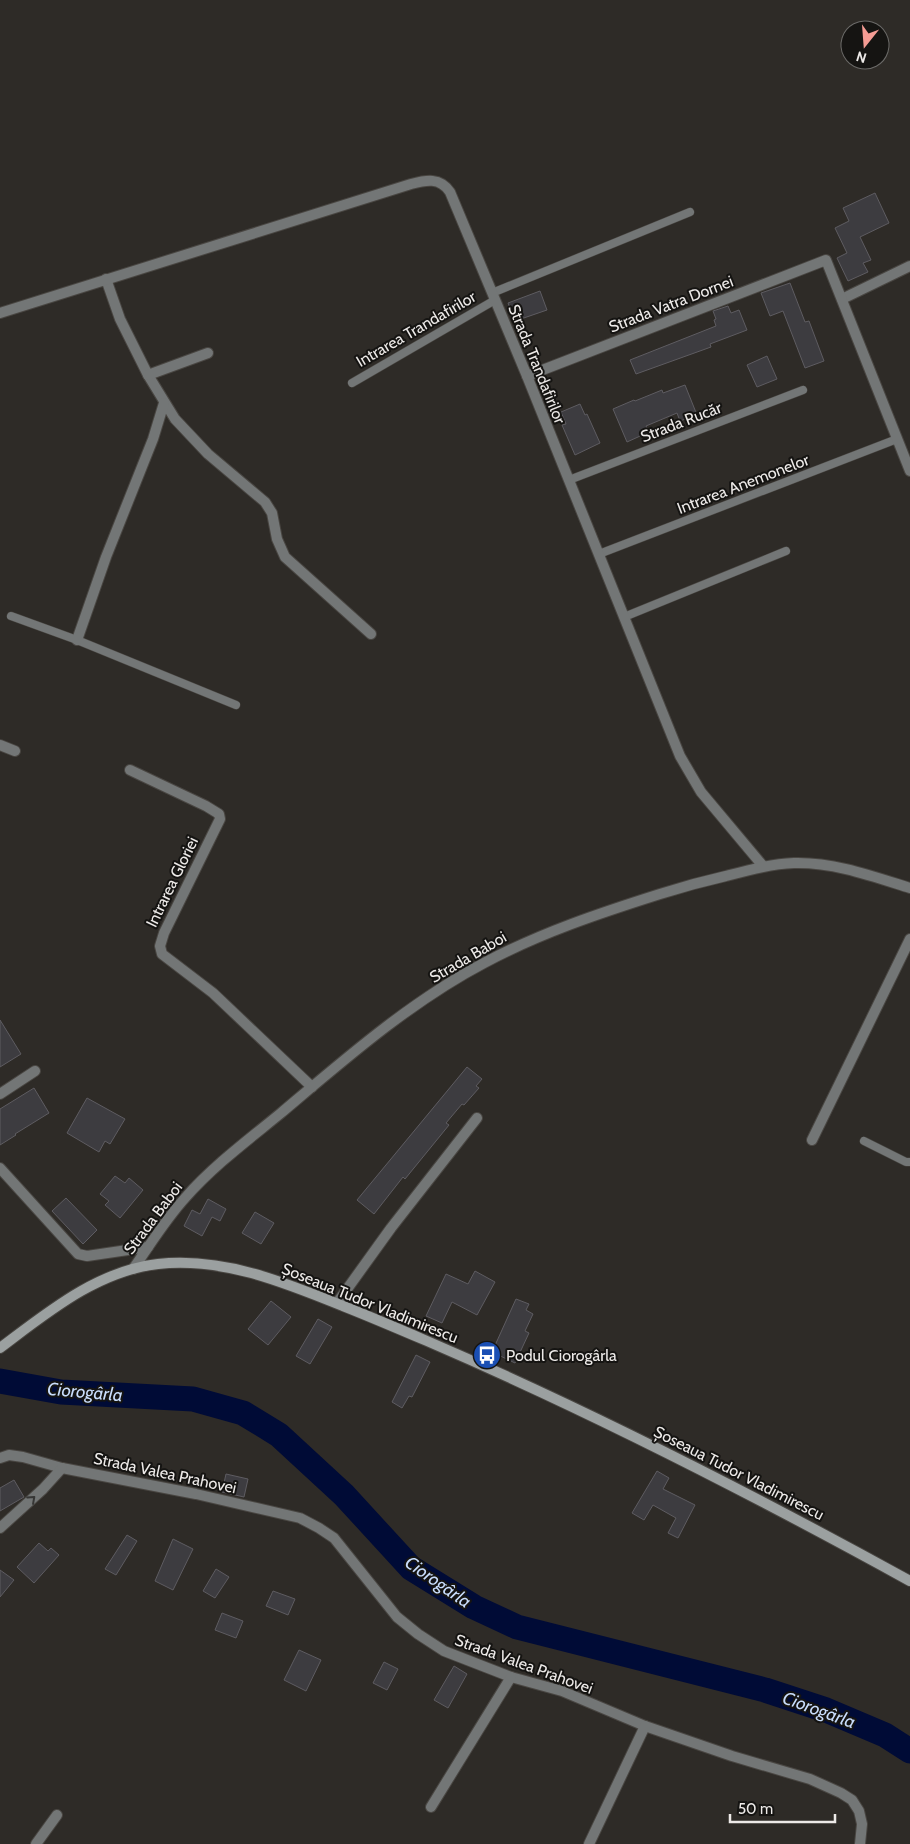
<svg xmlns="http://www.w3.org/2000/svg" width="910" height="1844" font-family="Cabin,sans-serif">
<rect width="100%" height="100%" fill="#2e2b27"/>
<g fill="none" stroke-linecap="round" stroke-linejoin="round">
<path stroke="#000b36" stroke-width="25" d="M0 1381 61 1392 193 1399 243 1413 279 1435 344 1495 411 1568 474 1607 517 1627 765 1690 826 1710 885 1735 910 1751"/>
</g>
<g fill="#3d3c40" stroke="#5e5c61">
<path d="M875 193 889 223 860 237 871 260 863 263 868 272 848 281 837 258 847 253 835 228 849 221 843 208Z"/>
<path d="M790 283 805 322 809 321 824 361 805 368 783 311 770 316 761 293Z"/>
<path d="M540 291 547 310 515 321 508 303Z"/>
<path d="M728 306 731 313 739 310 747 330 710 344 711 347 636 374 630 360 716 326 714 320 716 319 713 311Z"/>
<path d="M767 356 777 379 757 387 747 365Z"/>
<path d="M685 385 697 415 680 421 677 413 646 426 649 432 627 442 613 409 634 400 635 401 662 390 663 393Z"/>
<path d="M580 404 585 415 587 414 600 443 575 455 562 425 566 424 561 412Z"/>
<path d="M0 1020 21 1054 0 1067Z"/>
<path d="M467 1067 482 1079 476 1086 479 1088 464 1105 462 1104 446 1123 449 1125 405 1179 403 1177 374 1214 357 1200Z"/>
<path d="M34 1088 49 1113 15 1134 16 1135 0 1145V1109Z"/>
<path d="M87 1098 125 1119 110 1144 105 1141 99 1152 67 1133Z"/>
<path d="M115 1176 125 1183 129 1178 143 1190 120 1218 105 1205 109 1201 100 1194Z"/>
<path d="M66 1198 97 1230 83 1244 52 1211Z"/>
<path d="M208 1199 226 1209 220 1221 212 1217 202 1236 184 1226 192 1210 200 1214Z"/>
<path d="M255 1212 274 1223 261 1244 242 1233Z"/>
<path d="M475 1271 495 1282 477 1315 452 1302 442 1323 426 1316 446 1274 468 1284Z"/>
<path d="M516 1299 529 1304 526 1310 533 1314 525 1331 529 1333 515 1363 492 1352Z"/>
<path d="M271 1301 291 1317 268 1345 248 1329Z"/>
<path d="M318 1319 332 1327 310 1364 296 1356Z"/>
<path d="M416 1355 430 1362 412 1397 409 1396 402 1408 392 1402Z"/>
<path d="M657 1471 669 1478 663 1489 695 1505 678 1538 668 1533 676 1518 653 1505 644 1520 632 1513Z"/>
<path d="M226 1474 248 1479 244 1497 222 1492Z"/>
<path d="M14 1480 24 1497 0 1511V1488Z"/>
<path d="M127 1535 137 1541 116 1575 105 1569Z"/>
<path d="M173 1539 193 1549 173 1590 155 1581Z"/>
<path d="M39 1543 48 1551 51 1548 59 1555 34 1583 17 1567Z"/>
<path d="M216 1569 229 1577 215 1598 203 1591Z"/>
<path d="M0 1570 14 1580 0 1597Z"/>
<path d="M273 1591 295 1599 288 1615 266 1606Z"/>
<path d="M222 1613 243 1621 236 1638 215 1630Z"/>
<path d="M299 1650 321 1660 306 1691 284 1680Z"/>
<path d="M384 1662 398 1669 387 1690 373 1683Z"/>
<path d="M454 1666 467 1674 448 1708 434 1700Z"/>
</g>
<g fill="none" stroke-linecap="round" stroke-linejoin="round">
<g stroke="#494642" stroke-width="9">
<g id="service">
<path d="M492 293 690 212"/>
<path d="M352 383 495 300"/>
<path d="M569 480 803 390"/>
<path d="M599 554 897 439"/>
<path d="M11 616 77 640 236 705"/>
<path d="M624 617 786 551"/>
<path d="M864 1141 906 1162H910"/>
</g>
</g>
<g stroke="#494642" stroke-width="12">
<g id="minor">
<path d="M106 279 120 319 148 375 175 419 208 454 265 502 272 513 277 539 285 557 371 634"/>
<path d="M842 299 910 266"/>
<path d="M0 313 411 184C426 180 440 177 450 192L527 376 680 756 701 792 763 866"/>
<path d="M148 375 208 353"/>
<path d="M527 376 826 260 910 471"/>
<path d="M77 640 106 557 153 439 164 403"/>
<path d="M0 745 15 751"/>
<path d="M130 770 206 806 219 814 220 819 164 933 160 946 162 954 213 993 312 1087"/>
<path d="M0 1094 35 1071"/>
<path d="M812 1140 910 939"/>
<path d="M0 1168 78 1254 87 1256 148 1247"/>
<path d="M133 1269C150 1245 165 1220 185 1198 213 1166 248 1140 281 1113 345 1059 410 1002 484 963 540 933 600 913 660 894 682 887 704 881 726 876 749 870 771 864 794 863 834 862 872 876 910 888"/>
<path d="M337 1303 391 1228 477 1118"/>
<path d="M0 1458 9 1455 23 1457 62 1468 196 1494 300 1518 319 1528 334 1538 397 1617 418 1634 444 1651 511 1677 562 1691 645 1726 732 1756 810 1779 841 1793 852 1800 859 1811 862 1824 860 1844"/>
<path d="M0 1528 43 1489 62 1468"/>
<path d="M431 1807 511 1677"/>
<path d="M36 1844 57 1815"/>
<path d="M589 1844 645 1726"/>
</g>
</g>
<g stroke="#494642" stroke-width="12">
<path id="secondary" d="M0 1348C48 1312 97 1271 158 1264 223 1257 284 1282 343 1306 371 1317 399 1329 427 1341 592 1412 752 1494 910 1581"/>
</g>
<use href="#service" stroke="#737676" stroke-width="8"/>
<use href="#minor" stroke="#737676" stroke-width="10"/>
<use href="#secondary" stroke="#9ba0a0" stroke-width="10"/>
</g>
<defs><path id="oneway-chevron" d="M-2-3.5L2.5 0L-2 3.5" fill="none" stroke-width="1.6" stroke-linecap="round" stroke-linejoin="round" transform="scale(1.25)"/></defs>
<use stroke="#363635" href="#oneway-chevron" transform="translate(32 1499) rotate(-42)"/>
<defs>
<g id="bus-disc" transform="scale(1.4375)"><circle r="9.5" fill="#1a4fb4" stroke="#151412"/><path d="M-5-6H5V4H4V6H2V4H-2V6H-4V4H-5ZM-3.5-4V0h7V-4ZM-3.5 1.2v1.5H-2V1.2ZM2 1.2v1.5H3.5V1.2Z" fill="#fff"/></g>
</defs>
<g fill-rule="evenodd">
<use href="#bus-disc" x="487" y="1355"/>
</g>
<g text-anchor="middle" dominant-baseline="central" stroke-width="4" stroke-linejoin="round" paint-order="stroke">
<g font-size="16" fill="#edeae8" stroke="#151412">
<text transform="translate(671 304) rotate(-21)">Strada Vatra Dornei</text>
<text transform="translate(416 329) rotate(-30)">Intrarea Trandafirilor</text>
<text transform="translate(537 364) rotate(68)">Strada Trandafirilor</text>
<text transform="translate(681 422) rotate(-21)">Strada Rucăr</text>
<text transform="translate(743 484) rotate(-21)">Intrarea Anemonelor</text>
<text transform="translate(172 882) rotate(-64)">Intrarea Gloriei</text>
<text transform="translate(468 957) rotate(-30)">Strada Baboi</text>
<text transform="translate(153 1218) rotate(-53)">Strada Baboi</text>
<text transform="translate(370 1303) rotate(22)">Șoseaua Tudor Vladimirescu</text>
<text transform="translate(165 1473) rotate(12)">Strada Valea Prahovei</text>
<text transform="translate(739 1473) rotate(27)">Șoseaua Tudor Vladimirescu</text>
<text transform="translate(524 1664) rotate(20)">Strada Valea Prahovei</text>
</g>
<g font-size="16" fill="#edeae8" stroke="#151412" text-anchor="start">
<text x="506" y="1355">Podul Ciorogârla</text>
</g>
<g font-size="18" font-style="italic" fill="#c9ddfc" stroke="#151412">
<text transform="translate(85 1392) rotate(5)">Ciorogârla</text>
<text transform="translate(438 1582) rotate(35)">Ciorogârla</text>
<text transform="translate(819 1710) rotate(20)">Ciorogârla</text>
</g>
</g>
<g transform="translate(865 45) rotate(197)"><circle r="24" fill="#151412" stroke="#6b6a68"/>
<path d="M0-4L9 19L0 12L-9 19Z" fill="#f59c94"/>
<text y="-8" font-size="14" font-weight="bold" text-anchor="middle" fill="#edeae8">N</text>
</g>
<path d="M730 1814v8h105v-8" fill="none" stroke="#edeae8" stroke-width="2.5"/>
<text x="738" y="1814" font-size="15" fill="#edeae8" stroke="#151412" stroke-width="4" paint-order="stroke">50 m</text>
</svg>
